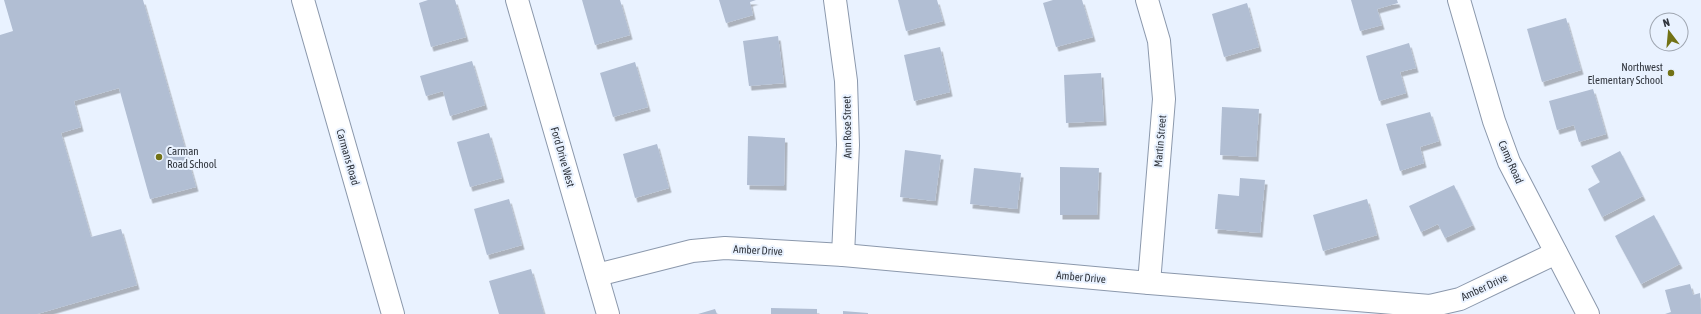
<svg xmlns="http://www.w3.org/2000/svg" width="1701" height="314" font-family="'Asap Condensed',sans-serif">
<defs>
<filter id="shadow"><feDropShadow dx="2.5" dy="4.5" stdDeviation="0" flood-color="#0004"/></filter>
</defs>
<rect width="100%" height="100%" fill="#e9f2ff"/>
<g fill="#b1bed3" filter="url(#shadow)">
<path d="M4 0H143L196 187 150 199 119 88 74 101 81 127 61 133 91 237 121 229 137 285 37 314H0V35L13 31Z"/>
<path d="M428 0H455L466 37 431 47 419 3Z"/>
<path d="M582 0H620L630 35 595 45Z"/>
<path d="M719 0H756L750 2 753 15 726 23Z"/>
<path d="M898 0H937L943 21 906 31Z"/>
<path d="M1053 0H1082L1093 37 1056 47 1043 3Z"/>
<path d="M1351 0H1397L1398 3 1377 9 1382 25 1360 31Z"/>
<path d="M1247 3 1259 47 1224 57 1212 14Z"/>
<path d="M1566 18 1581 70 1542 82 1527 29Z"/>
<path d="M778 36 784 83 749 86 743 41Z"/>
<path d="M1409 43 1416 68 1400 72 1406 93 1379 101 1366 56Z"/>
<path d="M940 47 950 92 914 101 904 55Z"/>
<path d="M472 61 485 105 450 116 443 91 426 96 420 76Z"/>
<path d="M635 62 648 107 613 117 600 73Z"/>
<path d="M1101 73 1104 121 1066 123 1064 75Z"/>
<path d="M1593 89 1606 134 1579 142 1574 125 1557 130 1549 101Z"/>
<path d="M1222 107 1259 109 1256 157 1220 155Z"/>
<path d="M1430 112 1439 141 1420 147 1424 163 1400 171 1386 124Z"/>
<path d="M489 133 502 178 470 187 457 142Z"/>
<path d="M748 136 785 138 784 186 747 185Z"/>
<path d="M657 144 669 188 635 198 623 154Z"/>
<path d="M905 150 941 155 935 201 900 197Z"/>
<path d="M1620 151 1643 196 1602 217 1588 189 1600 182 1591 166Z"/>
<path d="M1060 167 1099 168 1097 215H1060Z"/>
<path d="M974 168 1021 173 1017 209 970 204Z"/>
<path d="M1240 178 1265 180 1260 233 1215 229 1218 194 1239 196Z"/>
<path d="M1454 185 1473 225 1445 238 1438 224 1421 232 1409 206Z"/>
<path d="M509 199 522 245 487 255 474 209Z"/>
<path d="M1367 199 1377 235 1323 251 1313 215Z"/>
<path d="M1654 215 1680 264 1641 284 1615 236Z"/>
<path d="M531 269 544 314H499L489 281Z"/>
<path d="M1690 284 1693 295 1700 293 1701 314H1665L1671 312 1665 290Z"/>
<path d="M771 308 817 309V314H771Z"/>
<path d="M715 309 717 314H698Z"/>
<path d="M843 311 868 313V314H843Z"/>
</g>
<g fill="none" stroke-linecap="round" stroke-linejoin="round">
<g stroke="#8b98ac" stroke-width="24">
<g id="minor">
<path d="M303 0 393 314"/>
<path d="M517 0 608 314"/>
<path d="M835 0 846 81 848 145 843 255"/>
<path d="M1147 0 1159 41 1164 99 1149 283"/>
<path d="M1459 0 1494 121 1509 162 1588 314"/>
<path d="M597 275 692 251 725 248 843 255 1149 283 1430 306 1460 299 1556 253"/>
</g>
</g>
<use href="#minor" stroke="#fff" stroke-width="22"/>
</g>
<g fill="#727216" stroke="#e9f2ff" stroke-width="1.5">
<circle cx="1671" cy="73" r="4"/>
<circle cx="159" cy="157" r="4"/>
</g>
<g text-anchor="middle" dominant-baseline="central" stroke-width="4" stroke-linejoin="round" paint-order="stroke">
<g font-size="11" fill="#30353d" stroke="#e9f2ff" text-anchor="end">
<text x="1663" y="67">Northwest<tspan x="1663" dy="13">Elementary School</tspan></text>
<text x="167" y="151" text-anchor="start">Carman<tspan x="167" dy="13">Road School</tspan></text>
</g>
<g font-size="11" fill="#30353d" stroke="#e9f2ff">
<text transform="translate(847 127) rotate(-91)">Ann Rose Street</text>
<text transform="translate(1160 141) rotate(-85)">Martin Street</text>
<text transform="translate(348 157) rotate(74)">Carmans Road</text>
<text transform="translate(563 157) rotate(74)">Ford Drive West</text>
<text transform="translate(1511 162) rotate(66)">Camp Road</text>
<text transform="translate(758 250) rotate(3)">Amber Drive</text>
<text transform="translate(1081 277) rotate(5)">Amber Drive</text>
<text transform="translate(1484 287) rotate(-25)">Amber Drive</text>
</g>
</g>
<g transform="translate(1669 32) rotate(344)"><circle r="19" fill="#e9f2ff" stroke="#9fa6b1"/>
<path d="M0-3L7 15L0 10L-7 15Z" fill="#727216"/>
<text y="-6" font-size="11" font-weight="bold" text-anchor="middle" fill="#30353d">N</text>
</g>
</svg>
